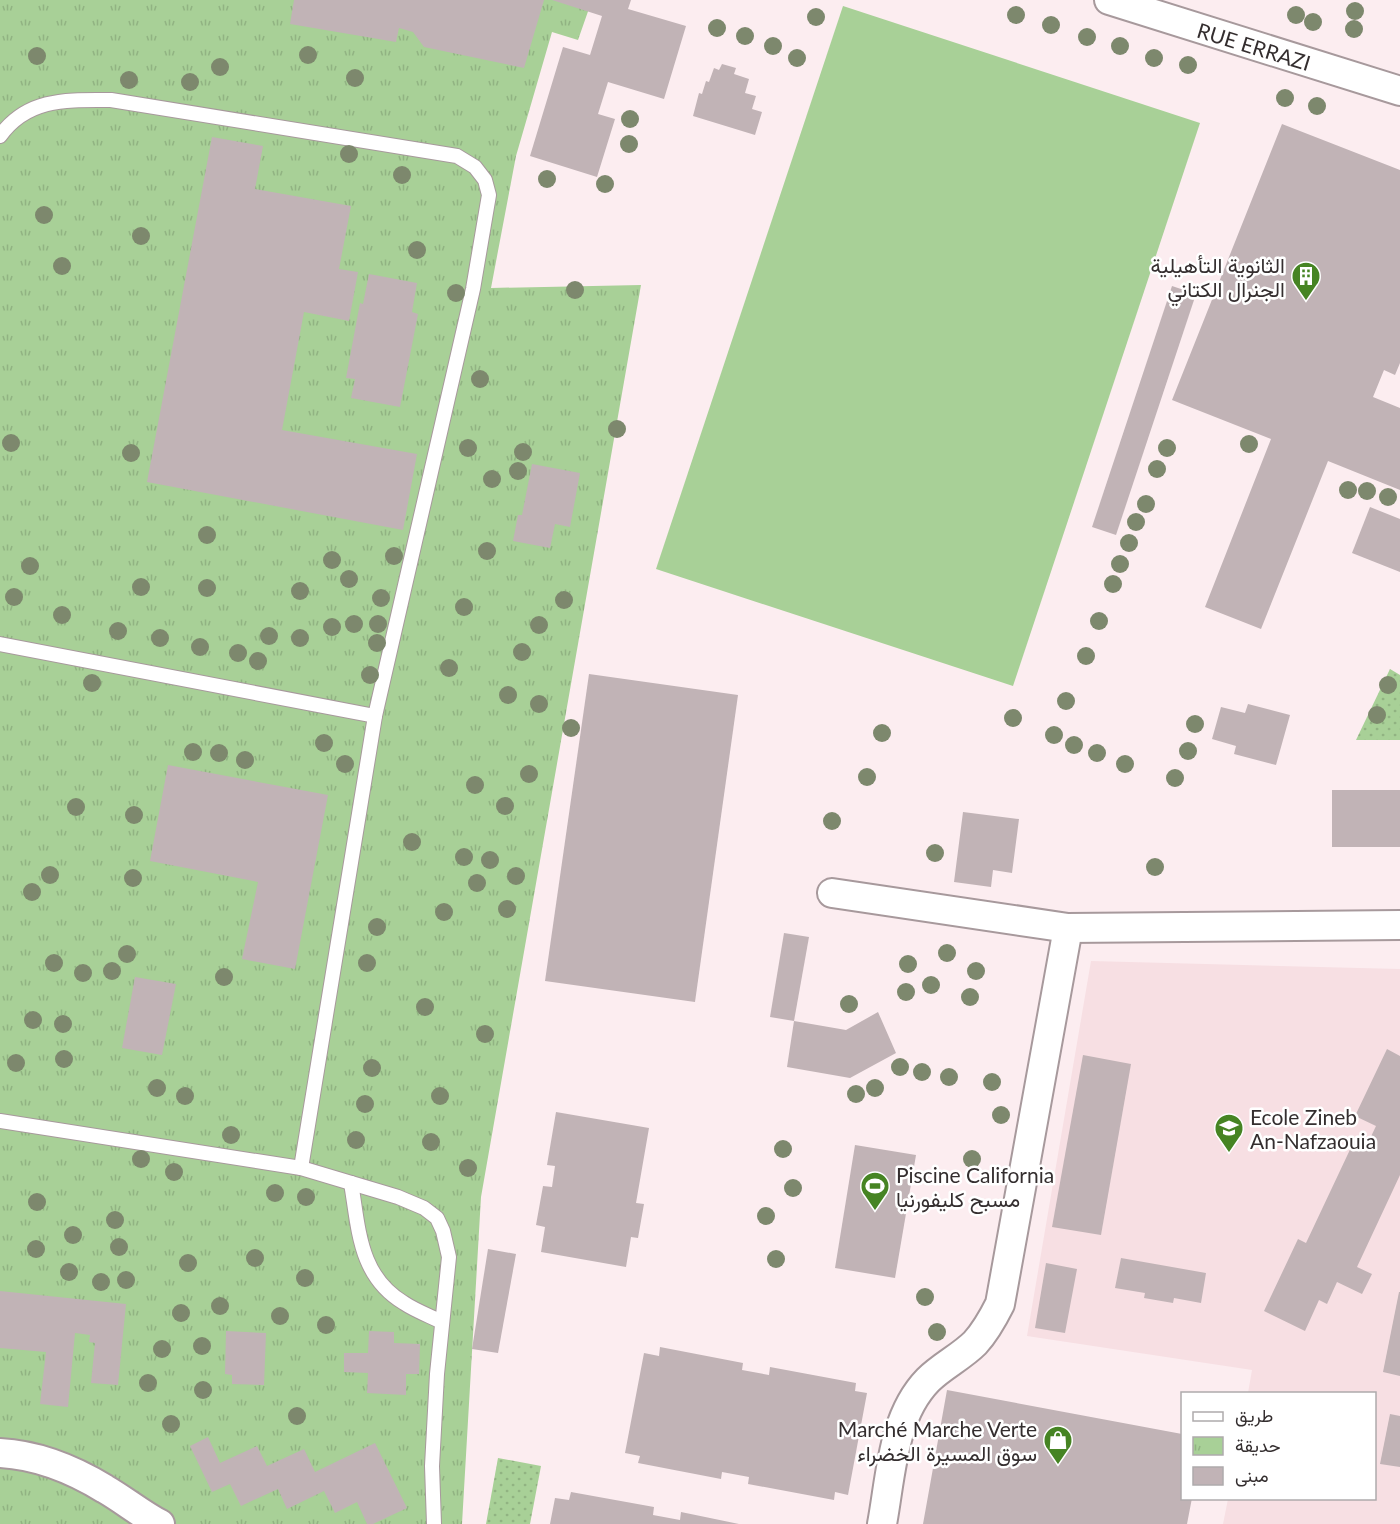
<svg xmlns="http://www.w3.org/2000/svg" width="1400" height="1524" font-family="Lato,Vazirmatn,sans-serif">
<defs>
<pattern id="grass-dots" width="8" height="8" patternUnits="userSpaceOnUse" patternTransform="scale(1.5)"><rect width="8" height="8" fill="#a8d097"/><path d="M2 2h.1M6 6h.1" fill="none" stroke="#91b382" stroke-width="1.8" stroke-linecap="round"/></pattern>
<pattern id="park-tufts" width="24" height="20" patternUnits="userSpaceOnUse" patternTransform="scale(1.5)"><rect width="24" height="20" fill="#a8d097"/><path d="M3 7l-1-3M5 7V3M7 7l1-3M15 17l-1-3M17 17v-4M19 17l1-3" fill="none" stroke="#91b382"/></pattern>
</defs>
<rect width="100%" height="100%" fill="#fcedf0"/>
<path fill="#f7dfe3" d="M1091 961 1400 969V1524H1223L1228 1499 1374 1498V1394L1248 1393 1252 1370 1027 1336Z"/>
<g fill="url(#grass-dots)">
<path d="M1390 669 1400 675V740H1356Z"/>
<path d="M498 1458 541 1466 530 1524H486Z"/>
</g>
<path fill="url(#park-tufts)" d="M0 0H592L578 40 552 32 516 156 491 288 641 285 481 1197 462 1524H0Z"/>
<path fill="#a8d097" d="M843 6 1200 123 1013 686 656 569Z"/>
<g fill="#c1b3b6">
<path d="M294 0H544L524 68 424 47 413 32 399 28 396 42 290 24Z"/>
<path d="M552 0H631L628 9 686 26 664 99 608 82 598 114 615 119 597 177 530 156 563 47 590 55 602 16Z"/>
<path d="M722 64 736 68 734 74 749 79 745 93 756 96 752 109 762 112 755 135 693 116 699 93 702 94 706 81 709 82 714 68 719 70Z"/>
<path d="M1282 124 1400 170V363L1395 375 1384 370 1373 397 1400 408V490L1328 461 1261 629 1205 607 1271 439 1172 400Z"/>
<path d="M212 137 263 146 255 189 351 206 339 269 358 272 349 321 304 312 282 430 417 454 403 530 147 482Z"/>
<path d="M369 274 417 283 412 312 418 314 400 407 351 398 355 379 346 378 360 303 363 304Z"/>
<path d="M1172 286 1196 294 1116 535 1092 527Z"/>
<path d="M532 464 580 473 570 527 555 524 550 548 513 541 518 515H522Z"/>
<path d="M1370 507 1400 519V572L1352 553Z"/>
<path d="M589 674 738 695 695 1002 545 981Z"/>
<path d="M1248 704 1290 715 1276 765 1234 754 1236 746 1212 739 1221 707 1245 713Z"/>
<path d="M168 765 328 795 295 969 242 959 258 882 150 861Z"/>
<rect x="1332" y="790" width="68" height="57"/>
<path d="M963 812 1019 819 1012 873 993 870 991 887 954 882Z"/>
<path d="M784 933 809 937 794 1021 770 1017Z"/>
<path d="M135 977 176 984 162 1055 122 1048Z"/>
<path d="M878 1012 896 1053 850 1078 787 1067 794 1021 846 1030Z"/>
<path d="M1387 1049 1400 1056V1175L1357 1267 1372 1274 1362 1294 1337 1282 1327 1304 1319 1300 1305 1331 1264 1311 1298 1239 1306 1243 1355 1139 1367 1145 1376 1126 1355 1116Z"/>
<path d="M1083 1055 1131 1064 1101 1235 1052 1227Z"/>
<path d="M556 1112 649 1128 636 1203 644 1204 638 1238 631 1237 626 1267 541 1252 545 1227 536 1225 543 1186 552 1187 555 1166 547 1165Z"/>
<path d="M855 1145 916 1155 895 1278 835 1268Z"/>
<path d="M488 1249 516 1254 498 1353 472 1349Z"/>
<path d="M1121 1258 1206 1273 1201 1303 1174 1298 1173 1303 1144 1298 1145 1293 1115 1288Z"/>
<path d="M1046 1263 1077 1269 1065 1333 1035 1328Z"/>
<path d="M0 1291 126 1304 118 1385 91 1383 95 1343 89 1342 90 1335 75 1333 68 1407 40 1404 46 1352 0 1348Z"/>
<path d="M1399 1292H1400V1376L1383 1372Z"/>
<path d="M226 1331 266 1333 264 1385 232 1384V1375L225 1374Z"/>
<path d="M369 1331 394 1332V1343L420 1344 419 1374H406V1395L367 1393 368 1373 344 1372V1353H368Z"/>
<path d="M660 1347 743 1363 742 1370 769 1375 770 1367 856 1383 855 1391 867 1393 848 1495 835 1492 834 1500 748 1484 749 1477 722 1472 721 1479 638 1463 640 1456 625 1453 644 1353 659 1356Z"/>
<path d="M947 1390 1182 1434V1498H1192L1187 1524H923Z"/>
<path d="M1390 1414 1400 1416V1467L1380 1464Z"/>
<path d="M208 1437 220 1463 257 1446 267 1466 304 1449 315 1472 375 1443 407 1508 373 1524H367L357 1502 335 1513 324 1491 287 1509 278 1489 241 1506 230 1484 212 1492 190 1446Z"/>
<path d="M571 1492 654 1507 653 1515 680 1520 681 1512 739 1524H550L555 1498 569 1500Z"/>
</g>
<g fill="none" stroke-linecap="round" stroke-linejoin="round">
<g stroke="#a7999c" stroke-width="16">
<g id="lane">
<path d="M0 136C28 97 69 100 111 100L457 156 475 167 485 180 489 195 473 289 375 716 301 1168"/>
<path d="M0 644 375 716"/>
<path d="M0 1121 301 1168 398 1197 424 1208 437 1218 443 1231 449 1257 437 1374 432 1466 434 1524"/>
<path d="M351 1183C359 1230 359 1276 404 1303 416 1311 430 1316 442 1322"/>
</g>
</g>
<g stroke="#a7999c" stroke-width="32">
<g id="street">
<path d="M1109 0 1400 91"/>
<path d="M832 893 1068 928 1400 925"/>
<path d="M0 1453C37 1455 74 1470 105 1489 124 1500 141 1514 160 1524"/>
<path d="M882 1524C891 1476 892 1417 928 1380 942 1366 961 1357 975 1343 986 1331 993 1318 1000 1304L1068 928"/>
</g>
</g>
<use href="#lane" stroke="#fff" stroke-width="14"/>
<use href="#street" stroke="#fff" stroke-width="28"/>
</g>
<g fill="#7d886d">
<circle cx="1355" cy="11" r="9"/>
<circle cx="1016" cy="15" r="9"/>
<circle cx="1296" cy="15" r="9"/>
<circle cx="816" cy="17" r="9"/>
<circle cx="1313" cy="22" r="9"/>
<circle cx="1051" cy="25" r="9"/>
<circle cx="717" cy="28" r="9"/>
<circle cx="1354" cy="29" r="9"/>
<circle cx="745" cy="36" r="9"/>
<circle cx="1087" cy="37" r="9"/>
<circle cx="773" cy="46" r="9"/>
<circle cx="1120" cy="46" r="9"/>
<circle cx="308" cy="55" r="9"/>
<circle cx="37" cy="56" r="9"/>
<circle cx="797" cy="58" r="9"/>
<circle cx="1154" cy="58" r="9"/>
<circle cx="1188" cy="65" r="9"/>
<circle cx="220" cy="67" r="9"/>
<circle cx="355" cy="78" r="9"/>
<circle cx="129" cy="80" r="9"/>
<circle cx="190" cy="82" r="9"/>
<circle cx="1285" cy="98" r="9"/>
<circle cx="1317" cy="106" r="9"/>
<circle cx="630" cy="119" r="9"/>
<circle cx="629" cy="144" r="9"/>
<circle cx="349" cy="154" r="9"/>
<circle cx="402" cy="175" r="9"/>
<circle cx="547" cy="179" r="9"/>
<circle cx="605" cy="184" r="9"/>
<circle cx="44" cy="215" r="9"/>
<circle cx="141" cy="236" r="9"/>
<circle cx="417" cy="250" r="9"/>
<circle cx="62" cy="266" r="9"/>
<circle cx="575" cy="290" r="9"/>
<circle cx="456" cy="293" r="9"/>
<circle cx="480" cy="379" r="9"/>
<circle cx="617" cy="429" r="9"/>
<circle cx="11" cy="443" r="9"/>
<circle cx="1249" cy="444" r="9"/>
<circle cx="468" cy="448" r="9"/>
<circle cx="1167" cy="448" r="9"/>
<circle cx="523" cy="452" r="9"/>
<circle cx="131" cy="453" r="9"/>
<circle cx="1157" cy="469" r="9"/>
<circle cx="518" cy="471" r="9"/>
<circle cx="492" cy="479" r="9"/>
<circle cx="1348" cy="490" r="9"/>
<circle cx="1367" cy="491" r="9"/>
<circle cx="1388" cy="497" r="9"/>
<circle cx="1146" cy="504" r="9"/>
<circle cx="1136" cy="522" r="9"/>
<circle cx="207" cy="535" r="9"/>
<circle cx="1129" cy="543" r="9"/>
<circle cx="487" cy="551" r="9"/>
<circle cx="394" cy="556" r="9"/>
<circle cx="332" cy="560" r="9"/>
<circle cx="1120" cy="564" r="9"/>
<circle cx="30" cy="566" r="9"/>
<circle cx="349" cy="579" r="9"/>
<circle cx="1113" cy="584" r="9"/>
<circle cx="141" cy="587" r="9"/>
<circle cx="207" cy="588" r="9"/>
<circle cx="300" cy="591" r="9"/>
<circle cx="14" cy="597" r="9"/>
<circle cx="381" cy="598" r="9"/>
<circle cx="564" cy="600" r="9"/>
<circle cx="464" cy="607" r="9"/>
<circle cx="62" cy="615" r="9"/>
<circle cx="1099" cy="621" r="9"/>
<circle cx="354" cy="624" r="9"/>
<circle cx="378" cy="624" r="9"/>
<circle cx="539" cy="625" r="9"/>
<circle cx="332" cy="627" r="9"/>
<circle cx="118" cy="631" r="9"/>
<circle cx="269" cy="636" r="9"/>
<circle cx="160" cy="638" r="9"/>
<circle cx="300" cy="638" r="9"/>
<circle cx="377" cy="643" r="9"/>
<circle cx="200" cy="647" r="9"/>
<circle cx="522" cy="652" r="9"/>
<circle cx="238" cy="653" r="9"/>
<circle cx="1086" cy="656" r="9"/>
<circle cx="258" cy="661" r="9"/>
<circle cx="449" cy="668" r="9"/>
<circle cx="370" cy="675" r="9"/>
<circle cx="92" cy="683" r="9"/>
<circle cx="1388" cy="685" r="9"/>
<circle cx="508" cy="695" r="9"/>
<circle cx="1066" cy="701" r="9"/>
<circle cx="539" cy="704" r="9"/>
<circle cx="1377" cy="715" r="9"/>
<circle cx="1013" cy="718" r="9"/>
<circle cx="1195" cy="724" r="9"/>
<circle cx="571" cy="728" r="9"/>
<circle cx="882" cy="733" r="9"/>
<circle cx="1054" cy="735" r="9"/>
<circle cx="324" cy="743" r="9"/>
<circle cx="1074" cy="745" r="9"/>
<circle cx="1188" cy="751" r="9"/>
<circle cx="193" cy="752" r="9"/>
<circle cx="219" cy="753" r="9"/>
<circle cx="1097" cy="753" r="9"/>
<circle cx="245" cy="760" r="9"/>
<circle cx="345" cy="764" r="9"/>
<circle cx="1125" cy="764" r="9"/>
<circle cx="529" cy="774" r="9"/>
<circle cx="867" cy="777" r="9"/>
<circle cx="1175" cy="778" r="9"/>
<circle cx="475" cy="785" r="9"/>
<circle cx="505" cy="806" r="9"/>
<circle cx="76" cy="807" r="9"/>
<circle cx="134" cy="815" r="9"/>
<circle cx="832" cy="821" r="9"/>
<circle cx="412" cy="842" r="9"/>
<circle cx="935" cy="853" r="9"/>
<circle cx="464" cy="857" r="9"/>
<circle cx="490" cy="860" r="9"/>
<circle cx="1155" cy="867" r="9"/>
<circle cx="50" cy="875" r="9"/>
<circle cx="516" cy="876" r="9"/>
<circle cx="133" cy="878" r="9"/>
<circle cx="477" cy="883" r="9"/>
<circle cx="32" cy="892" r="9"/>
<circle cx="507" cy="909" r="9"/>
<circle cx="444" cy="912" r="9"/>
<circle cx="377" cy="927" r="9"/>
<circle cx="947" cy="953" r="9"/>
<circle cx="127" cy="954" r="9"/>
<circle cx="54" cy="963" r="9"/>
<circle cx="367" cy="963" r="9"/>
<circle cx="908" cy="964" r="9"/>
<circle cx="112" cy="971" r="9"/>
<circle cx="976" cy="971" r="9"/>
<circle cx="83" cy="973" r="9"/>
<circle cx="224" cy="977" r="9"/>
<circle cx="931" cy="985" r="9"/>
<circle cx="906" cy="992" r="9"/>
<circle cx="970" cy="997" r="9"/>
<circle cx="849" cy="1004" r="9"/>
<circle cx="425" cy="1007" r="9"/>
<circle cx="33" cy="1020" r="9"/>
<circle cx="63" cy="1024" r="9"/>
<circle cx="485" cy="1034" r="9"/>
<circle cx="64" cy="1059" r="9"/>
<circle cx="16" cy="1063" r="9"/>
<circle cx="900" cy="1067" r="9"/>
<circle cx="372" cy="1068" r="9"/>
<circle cx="922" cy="1072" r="9"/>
<circle cx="949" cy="1077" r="9"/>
<circle cx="992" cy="1082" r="9"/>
<circle cx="157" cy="1088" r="9"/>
<circle cx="875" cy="1088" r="9"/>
<circle cx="856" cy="1094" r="9"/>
<circle cx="185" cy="1096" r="9"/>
<circle cx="440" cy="1096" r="9"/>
<circle cx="365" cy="1104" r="9"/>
<circle cx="1001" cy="1115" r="9"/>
<circle cx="231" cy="1135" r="9"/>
<circle cx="356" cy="1140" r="9"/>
<circle cx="431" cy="1142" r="9"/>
<circle cx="783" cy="1149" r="9"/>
<circle cx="141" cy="1159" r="9"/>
<circle cx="972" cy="1159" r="9"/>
<circle cx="468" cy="1168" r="9"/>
<circle cx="174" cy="1172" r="9"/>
<circle cx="793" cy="1188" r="9"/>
<circle cx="275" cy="1193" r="9"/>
<circle cx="306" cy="1197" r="9"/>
<circle cx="37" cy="1202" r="9"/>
<circle cx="766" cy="1216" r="9"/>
<circle cx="115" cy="1220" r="9"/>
<circle cx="73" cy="1235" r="9"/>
<circle cx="119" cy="1247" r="9"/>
<circle cx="36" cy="1249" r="9"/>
<circle cx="255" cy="1258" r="9"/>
<circle cx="776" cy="1259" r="9"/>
<circle cx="188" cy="1263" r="9"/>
<circle cx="69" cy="1272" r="9"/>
<circle cx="305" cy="1278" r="9"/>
<circle cx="126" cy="1280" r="9"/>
<circle cx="101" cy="1282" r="9"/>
<circle cx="925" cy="1297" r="9"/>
<circle cx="220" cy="1306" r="9"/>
<circle cx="181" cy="1313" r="9"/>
<circle cx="280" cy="1316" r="9"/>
<circle cx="326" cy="1325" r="9"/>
<circle cx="937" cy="1332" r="9"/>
<circle cx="202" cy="1346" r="9"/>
<circle cx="162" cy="1349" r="9"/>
<circle cx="148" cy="1383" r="9"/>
<circle cx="203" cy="1390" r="9"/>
<circle cx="297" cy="1416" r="9"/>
<circle cx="171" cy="1424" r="9"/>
</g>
<defs>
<g id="building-pin" transform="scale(1.5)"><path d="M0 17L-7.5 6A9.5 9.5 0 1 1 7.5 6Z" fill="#468423" stroke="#fff"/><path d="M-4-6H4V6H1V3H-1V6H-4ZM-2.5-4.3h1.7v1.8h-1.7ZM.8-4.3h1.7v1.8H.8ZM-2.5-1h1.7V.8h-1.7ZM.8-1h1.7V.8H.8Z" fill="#fff"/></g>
<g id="school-pin" transform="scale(1.5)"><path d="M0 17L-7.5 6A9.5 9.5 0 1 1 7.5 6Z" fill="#468423" stroke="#fff"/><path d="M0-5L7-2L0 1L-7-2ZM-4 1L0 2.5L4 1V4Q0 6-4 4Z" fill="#fff"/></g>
<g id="stadium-pin" transform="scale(1.5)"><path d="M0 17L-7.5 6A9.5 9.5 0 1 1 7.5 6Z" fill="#468423" stroke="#fff"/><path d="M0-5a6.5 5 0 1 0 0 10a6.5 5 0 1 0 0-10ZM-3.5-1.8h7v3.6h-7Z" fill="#fff"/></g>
<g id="shop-pin" transform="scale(1.5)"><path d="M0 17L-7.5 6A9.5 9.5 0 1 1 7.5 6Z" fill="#468423" stroke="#fff"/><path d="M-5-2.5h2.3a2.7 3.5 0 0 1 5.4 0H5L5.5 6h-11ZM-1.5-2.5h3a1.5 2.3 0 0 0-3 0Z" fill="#fff"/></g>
</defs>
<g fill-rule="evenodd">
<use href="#building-pin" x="1306" y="276"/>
<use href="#school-pin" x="1229" y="1128"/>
<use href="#stadium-pin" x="875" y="1186"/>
<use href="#shop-pin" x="1058" y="1440"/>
</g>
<g text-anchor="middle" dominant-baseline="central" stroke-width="5" stroke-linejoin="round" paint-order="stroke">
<g font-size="21" fill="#342e2f" stroke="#fff">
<text transform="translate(1254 46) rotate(17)">RUE ERRAZI</text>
</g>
<g font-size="21" fill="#342e2f" stroke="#fff" text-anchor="end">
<text x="1285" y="264">الثانوية التأهيلية<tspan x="1285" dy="24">الجنرال الكتاني</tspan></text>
<text x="1250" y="1116" text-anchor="start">Ecole Zineb<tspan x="1250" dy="24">An-Nafzaouia</tspan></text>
<text x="896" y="1174" text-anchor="start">Piscine California<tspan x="896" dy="24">مسبح كليفورنيا</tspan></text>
<text x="1037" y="1428">Marché Marche Verte<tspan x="1037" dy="24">سوق المسيرة الخضراء</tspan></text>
</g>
</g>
<rect x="1181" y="1392" width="195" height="108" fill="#ffffff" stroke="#aeabac" stroke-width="1.5"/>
<rect x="1193" y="1412" width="30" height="9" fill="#ffffff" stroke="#aeabac" stroke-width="1.5"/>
<text x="1235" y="1422" font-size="18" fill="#342e2f">طريق</text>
<rect x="1193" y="1437" width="30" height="18" fill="url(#park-tufts)" stroke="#aeabac" stroke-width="1.5"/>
<text x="1235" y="1452" font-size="18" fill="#342e2f">حديقة</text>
<rect x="1193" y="1467" width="30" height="18" fill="#c1b3b6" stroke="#aeabac" stroke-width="1.5"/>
<text x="1235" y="1482" font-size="18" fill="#342e2f">مبنى</text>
</svg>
